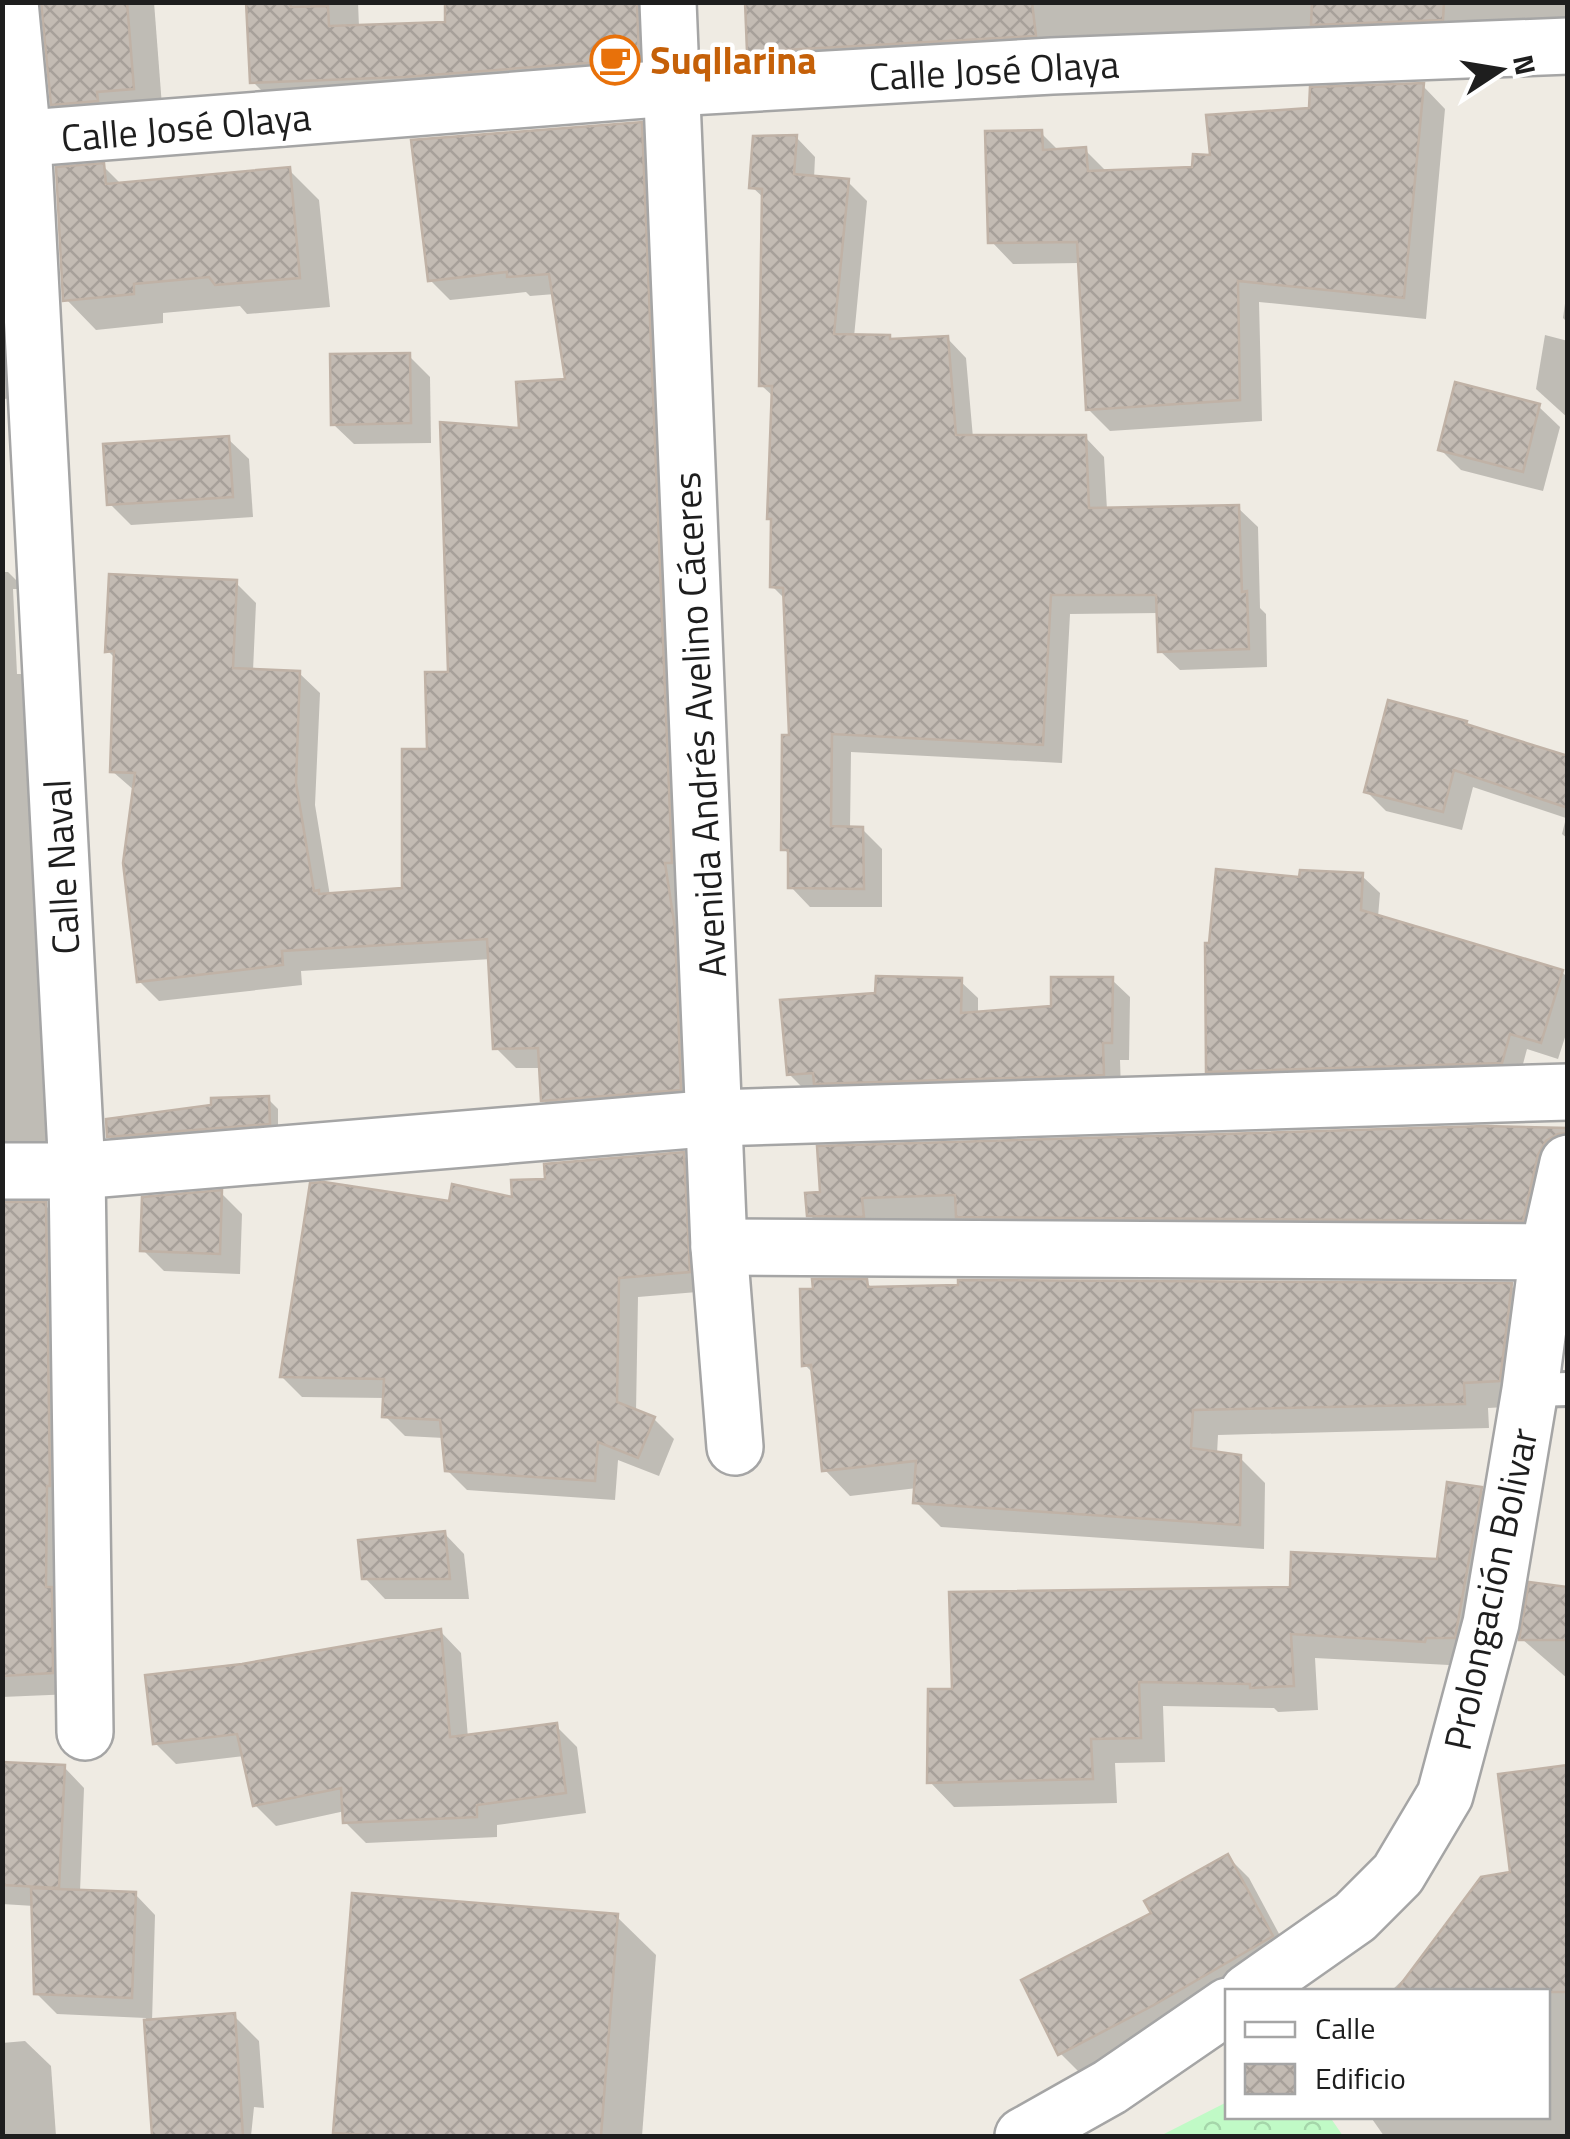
<svg xmlns="http://www.w3.org/2000/svg" width="1570" height="2139" font-family="'Titillium Web',sans-serif">
<defs>
<pattern id="park-crowns" width="20" height="18" patternUnits="userSpaceOnUse" patternTransform="scale(2.5)"><rect width="20" height="18" fill="#c0fac6"/><path d="M2 6a3 3 0 1 1 6 0M12 15a3 3 0 1 1 6 0" fill="none" stroke="#a5d6aa"/></pattern>
<pattern id="building-cross-hatch" width="8" height="8" patternUnits="userSpaceOnUse" patternTransform="scale(2.5)"><rect width="8" height="8" fill="#c3bbb3"/><path d="M0 0l8 8M0 8l8-8" fill="none" stroke="#a7a09a"/></pattern>
</defs>
<rect width="100%" height="100%" fill="#efebe3"/>
<path fill="url(#park-crowns)" d="M1227 2102 1228 2116 1330 2117 1343 2136H1160Z"/>
<g fill="#0003" fill-rule="evenodd">
<path d="M43 2H154L163 119 84 134 53 104Z"/>
<path d="M249 2H358L359 27 448 24 447 2H665L662 82 277 106 253 82Z"/>
<path d="M748 2H1568V38L1338 47 1318 28 1221 38 1167 54 1147 34 1057 47 773 75 749 51Z"/>
<path d="M1423 86 1445 109 1426 319 1259 302 1262 421 1110 431 1088 409 1080 263 1013 264 991 241 1041 133 1060 152 1085 150 1108 173 1195 170 1213 157 1311 111Z"/>
<path d="M641 124 661 144 700 1109 564 1120 543 1100 542 1068H516L496 1048 491 959 301 971 302 985 159 1001 139 981 135 791 112 771 116 659 108 651 236 583 256 603 253 671 299 673 320 693 315 805 330 896 405 891 429 751 522 430 568 381 555 294 530 296 526 292 450 300 430 280Z"/>
<path d="M796 137 815 157 814 179 848 182 867 201 854 337H889L893 341 947 338 966 358 973 438 1085 437 1104 457 1107 510 1238 508 1258 527 1260 608 1266 614 1267 667 1180 670 1160 651 1159 613 1070 614 1062 763 851 752 850 829H862L882 849V907H810L791 887V856L784 849 791 738 786 600 772 586 774 522 770 518 774 397 761 385 765 199 752 187Z"/>
<path d="M103 166 122 185 289 170 319 200 330 307 247 314 240 306 163 313V323L96 330 66 299Z"/>
<path d="M1568 282V323L1563 318Z"/>
<path d="M2 324 19 340 21 398 2 399Z"/>
<path d="M1545 335 1568 341V418L1536 389Z"/>
<path d="M409 356 430 377 431 443 354 444 333 424Z"/>
<path d="M1539 407 1560 427 1543 491 1461 470 1440 449Z"/>
<path d="M228 439 249 459 253 517 131 525 110 504Z"/>
<path d="M2 572H8L30 594 63 1160 2 1170ZM13 589H18L22 674H17Z"/>
<path d="M1466 723 1471 728 1568 759V839L1562 834 1566 818 1473 787 1462 830 1386 811 1367 792Z"/>
<path d="M1362 876 1380 893 1378 917 1562 972 1568 978V1028L1558 1059 1527 1049 1519 1079 1226 1088 1209 1071 1302 880Z"/>
<path d="M1112 980 1130 997 1129 1060H1120L1121 1092H807L789 1074 878 995 960 981 978 998V1014L1053 1008Z"/>
<path d="M268 1099 278 1109V1133L119 1146 109 1136Z"/>
<path d="M1567 1131 1568 1169 1547 1244 983 1241 962 1219 886 1222 834 1240 810 1215 808 1195Z"/>
<path d="M683 1155 703 1175 709 1291 638 1297 636 1412 654 1419 674 1439 659 1476 618 1460 615 1500 467 1490 447 1470 444 1438 405 1436 385 1416 386 1398 302 1397 282 1377 451 1204 514 1200 548 1182Z"/>
<path d="M221 1193 242 1214 240 1274 164 1271 143 1250Z"/>
<path d="M2 1205H45L66 1226 73 1694 2 1697Z"/>
<path d="M866 1282 874 1290 1511 1286 1537 1311 1524 1406 1488 1408 1489 1428 1218 1435 1217 1454 1239 1457 1265 1483 1264 1549 941 1527 916 1502 917 1488 850 1496 825 1470 815 1375 804 1364Z"/>
<path d="M1481 1489 1506 1514 1479 1662H1450L1449 1665 1315 1658 1318 1710 1278 1712 1274 1708 1163 1706 1165 1762 1115 1763 1117 1803 954 1807 930 1782 954 1691 1292 1590 1439 1562Z"/>
<path d="M444 1533 464 1554 469 1599H385L365 1578Z"/>
<path d="M1568 1590V1679L1522 1639Z"/>
<path d="M441 1632 461 1653 468 1738 556 1726 577 1747 586 1813 497 1825V1837L366 1843 345 1822V1811L276 1826 255 1805 244 1756 176 1764 155 1743 242 1666Z"/>
<path d="M2 1764 64 1767 84 1788 80 1892 135 1894 155 1915 152 2022 234 2016 259 2041 264 2108 254 2107 251 2136H155L146 2018 57 2014 36 1993 34 1906 2 1904Z"/>
<path d="M1568 1767V2136H1384L1370 2116H1548V1992H1390L1513 1874Z"/>
<path d="M1228 1857 1249 1878 1292 1958 1081 2074 1060 2053 1154 1914Z"/>
<path d="M617 1917 656 1955 642 2136H341L336 2132Z"/>
<path d="M25 2041 51 2066 56 2136H2V2043Z"/>
</g>
<g fill="url(#building-cross-hatch)" stroke="#c0b2a6" stroke-width="2.5">
<path d="M41 2H127L134 89 97 92 98 101 51 105Z"/>
<path d="M246 2H290L291 7 328 6 329 26 445 22V2H637L639 59 405 77 250 83Z"/>
<path d="M745 2H1032L1036 36 747 52Z"/>
<path d="M1312 2H1444L1443 20 1311 25Z"/>
<path d="M1424 83 1404 298 1238 281 1240 400 1086 410 1077 242 988 243 985 131 1042 130 1043 150 1086 147 1088 171 1192 167 1193 154 1210 155 1206 115 1309 108 1310 87Z"/>
<path d="M642 122 672 863H665L675 928 681 1090 541 1101 538 1048 493 1049 487 939 282 951 283 965 137 982 123 863 135 773 110 772 114 651 105 652 109 574 237 580 233 668 300 671 296 783 314 891 319 890V894L402 888V749H427L425 672H448L440 422 519 428 516 382 565 379 549 274 507 277V272L428 281 411 140Z"/>
<path d="M797 135 794 174 849 179 834 334 890 335V339L948 336 956 435H1086L1089 508 1239 505 1242 592 1247 591 1249 649 1158 652 1156 595H1051L1043 745 832 734 831 826 863 827 864 889 788 888V850H781L782 735H789L783 588 770 587 771 519H767L772 386H759L762 189 749 188 753 136Z"/>
<path d="M104 163 106 184 290 167 300 278 215 285 209 277 134 284V294L63 301 56 167Z"/>
<path d="M410 353 411 423 331 425 330 354Z"/>
<path d="M1455 382 1540 404 1523 472 1438 450Z"/>
<path d="M229 436 233 497 107 505 103 444Z"/>
<path d="M1388 700 1467 721 1466 724 1568 756V808L1454 770 1443 812 1364 792Z"/>
<path d="M1216 869 1299 877 1300 870 1363 873 1361 910 1563 970 1541 1043 1510 1034 1502 1063 1206 1072 1205 943H1209Z"/>
<path d="M876 976 962 978 961 1013 1051 1006V977H1113L1112 1043H1103L1104 1075 814 1084 813 1073 787 1075 780 1000 875 993Z"/>
<path d="M269 1096 270 1124 107 1137 106 1119 211 1105V1098Z"/>
<path d="M1485 1126 1568 1128 1567 1133 1558 1134 1546 1141 1538 1155 1523 1221 956 1217 955 1195 862 1198 864 1217 807 1216 805 1193 820 1192 817 1146Z"/>
<path d="M684 1152 690 1272 619 1278 617 1402 655 1417 638 1458 598 1442 595 1481 445 1471 440 1420 382 1417 384 1379 280 1377 310 1183 324 1182 449 1201 452 1184 512 1197 511 1180 545 1179 544 1164Z"/>
<path d="M222 1190 220 1254 140 1251 142 1197Z"/>
<path d="M2 1202H46L50 1486H47L46 1587H52L53 1673 2 1676Z"/>
<path d="M812 1279H867L868 1287 958 1285V1280L1512 1283 1500 1381 1464 1383 1465 1404 1193 1410 1191 1448 1241 1455 1240 1525 913 1503 916 1461 822 1471 811 1365 802 1366 800 1289H813Z"/>
<path d="M1447 1482 1482 1487 1455 1638H1426L1425 1642 1291 1634 1294 1686 1250 1688V1684L1139 1682 1141 1738 1091 1739 1093 1779 927 1783 928 1689H952L949 1592 1290 1587 1291 1552 1437 1559Z"/>
<path d="M445 1531 450 1579H362L358 1540Z"/>
<path d="M1529 1582 1568 1587V1640H1519Z"/>
<path d="M441 1629 450 1737 557 1723 566 1793 477 1805V1817L343 1823 341 1788 253 1806 237 1734 153 1744 145 1675 242 1664Z"/>
<path d="M2 1762 65 1765 59 1888 2 1885Z"/>
<path d="M1568 1765V1992H1395L1481 1877 1510 1872 1498 1774Z"/>
<path d="M1228 1854 1273 1936 1154 2005 1058 2055 1021 1980 1151 1913 1144 1901Z"/>
<path d="M31 1888 136 1892 132 1998 34 1994Z"/>
<path d="M352 1893 618 1914 601 2136H381L333 2133Z"/>
<path d="M235 2013 243 2136H152L144 2020Z"/>
</g>
<g fill="none" stroke-linecap="round" stroke-linejoin="round">
<g stroke="#a5a5a5" stroke-width="38">
<path id="lane" d="M1530 1390 1568 1389"/>
</g>
<g stroke="#a5a5a5" stroke-width="60">
<g id="street">
<path d="M10 2 23 140 77 1171 85 1732"/>
<path d="M668 2 719 1247 735 1447"/>
<path d="M2 140 671 88 1052 66 1568 46"/>
<path d="M2 1171H77L716 1118 1568 1092"/>
<path d="M719 1247 1548 1252"/>
<path d="M1248 1992 1355 1917 1398 1874 1445 1795 1491 1623 1530 1390 1548 1252 1568 1163"/>
<path d="M1023 2136 1110 2087 1228 2006"/>
</g>
</g>
<use href="#lane" stroke="#fff" stroke-width="32"/>
<use href="#street" stroke="#fff" stroke-width="55"/>
</g>
<defs>
<g id="cafe-ring" transform="scale(2.5)"><circle r="9.5" fill="#fff" stroke="#e8710a" stroke-width="1.5"/><path d="M-5.5-4.5H6V0H3Q3 3.5 0 3.5H-2.5Q-5.5 3.5-5.5 0ZM3-3.2v2h1.7v-2ZM-6 4.5H4V6H-6Z" fill="#e8710a"/></g>
</defs>
<g fill-rule="evenodd">
<use href="#cafe-ring" x="615" y="60"/>
</g>
<g text-anchor="middle" dominant-baseline="central" stroke-width="9" stroke-linejoin="round" paint-order="stroke">
<g font-size="38" font-weight="bold" fill="#c56008" stroke="#fff" text-anchor="start">
<text x="650" y="60">Suqllarina</text>
</g>
<g font-size="38" fill="#1e1e1e" stroke="#fff">
<text transform="translate(994 70) rotate(-3)">Calle José Olaya</text>
<text transform="translate(186 127) rotate(-5)">Calle José Olaya</text>
<text transform="translate(699 725) rotate(-93)">Avenida Andrés Avelino Cáceres</text>
<text transform="translate(61 867) rotate(-93)">Calle Naval</text>
<text transform="translate(1490 1589) rotate(-78)">Prolongación Bolivar</text>
</g>
</g>
<rect width="1570" height="2139" fill="none" stroke="#1e1e1e" stroke-width="10"/>
<rect x="1225" y="1989" width="325" height="130" fill="#ffffff" stroke="#a5a5a5" stroke-width="2.5"/>
<rect x="1245" y="2022" width="50" height="15" fill="#ffffff" stroke="#a5a5a5" stroke-width="2.5"/>
<text x="1315" y="2039" font-size="30" fill="#1e1e1e">Calle</text>
<rect x="1245" y="2064" width="50" height="30" fill="url(#building-cross-hatch)" stroke="#a5a5a5" stroke-width="2.5"/>
<text x="1315" y="2089" font-size="30" fill="#1e1e1e">Edificio</text>
<g transform="translate(1500 70) rotate(78)" stroke="#ffffff" stroke-width="8" paint-order="stroke">
<path d="M0-8L18 38L0 25L-18 38Z" fill="#1e1e1e"/>
<text y="-15" font-size="28" font-weight="bold" text-anchor="middle" fill="#1e1e1e">N</text>
</g>
</svg>
